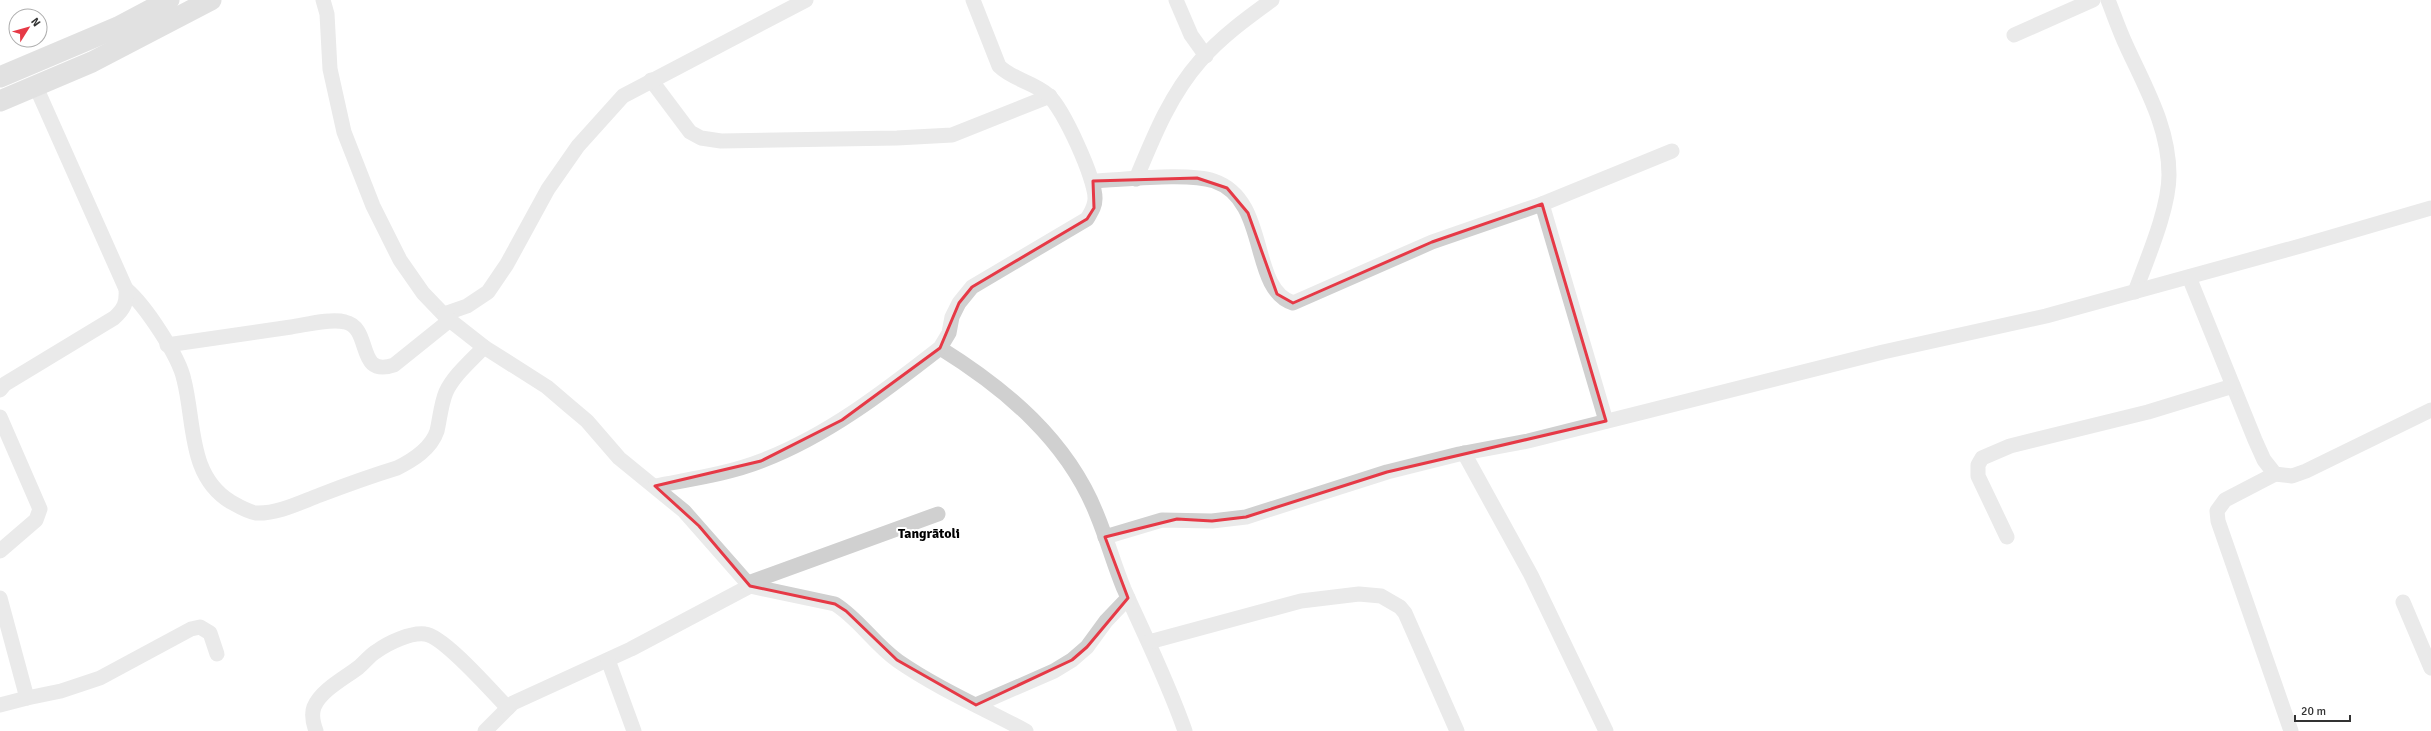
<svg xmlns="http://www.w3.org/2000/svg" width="2431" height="731" font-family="Signika,sans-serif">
<rect width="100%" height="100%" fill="#fff"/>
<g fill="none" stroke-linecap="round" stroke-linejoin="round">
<g stroke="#d0d0d0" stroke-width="15">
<path d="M323 0 327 14 330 69 344 132 373 206 400 260 423 293 447 318 484 347 547 387 568 405 587 421 619 458 684 511 750 586 631 649 513 703 485 731"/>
<path d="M1176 0 1191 35 1206 56"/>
<path d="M2108 0C2114 15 2119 30 2126 45 2145 87 2169 127 2169 175 2169 209 2147 259 2135 292"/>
<path d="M2014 35 2093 0"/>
<path d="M651 80 690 132 701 138 721 141 897 138 952 135 1050 96"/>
<path d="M1136 179C1153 138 1170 95 1200 61 1221 37 1247 18 1272 0"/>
<path d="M1093 181C1123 180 1187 172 1214 181 1270 200 1249 289 1293 303L1432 242 1542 204 1672 151"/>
<path d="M1542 204 1606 421"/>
<path d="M2189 277 2255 440 2264 460 2275 474 2292 476 2306 471 2431 410"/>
<path d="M126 289C145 305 179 356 184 380 195 423 188 476 231 502 238 506 248 512 256 513 278 514 301 502 320 495 346 485 371 476 397 468 413 460 431 449 437 431 440 418 441 404 446 392 454 375 471 361 484 347"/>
<path d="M444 314 467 306 488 292 507 264 548 189 578 146 623 96 806 0"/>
<path d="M167 345C208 339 249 333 291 327 305 325 331 318 345 322 373 328 355 378 394 365L450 320"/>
<path d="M940 348C1006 389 1068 441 1097 515 1107 539 1114 565 1124 589 1145 636 1168 682 1185 731"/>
<path d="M0 390 5 384 114 318C124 309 127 303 126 289L36 87"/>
<path d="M0 417 40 509 36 520 0 551"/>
<path d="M1464 453 1531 575 1606 731"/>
<path d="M2275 474 2225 500 2217 511 2218 521 2291 731"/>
<path d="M655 486C690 479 728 474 761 461 827 436 885 391 940 348L949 333 952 317 959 303 972 287 1087 219C1091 212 1095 207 1095 199 1096 180 1063 108 1048 95 1034 82 1013 80 999 66L973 0"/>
<path d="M1105 537 1162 520 1212 521 1246 517 1387 472 1459 454 1528 441 1883 352 2046 316 2304 245 2431 208"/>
<path d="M2007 537 1978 476V465L1982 458 2010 446 2148 412 2233 386"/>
<path d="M748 583 938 514"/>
<path d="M750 586 835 604C859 619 874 644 898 661 937 688 983 708 1026 731"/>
<path d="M0 598 27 698 0 705"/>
<path d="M2403 602 2431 668"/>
<path d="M1149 642 1301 601 1359 594 1381 596 1400 607 1405 613 1457 731"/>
<path d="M608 660 634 731"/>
<path d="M27 698 61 691 100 678 191 629 200 627 210 633 217 654"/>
<path d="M976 705 1054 671 1072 660 1087 647 1106 621 1128 598"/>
<path d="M316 731C313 723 311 715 314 707 321 690 345 678 359 667 365 662 370 655 377 651 388 643 411 632 425 634 444 636 493 693 508 708"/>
</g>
<g stroke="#bdbdbd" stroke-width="21">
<path d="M0 77 118 27 169 0"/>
<path d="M0 101 92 62 211 0"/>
</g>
</g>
<path d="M0 0H2431V731H0ZM1197 178 1227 188 1248 213 1277 294 1293 303 1432 242 1542 204 1606 421 1387 472 1246 517 1212 521 1177 519 1105 537 1128 598 1087 647 1072 660 976 705 897 660 846 611 835 604 750 586 699 526 655 486 761 461 842 420 940 348 959 303 972 287 1087 219 1094 208 1093 181Z" fill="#fff" fill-opacity=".55" fill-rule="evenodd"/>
<path fill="none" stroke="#e63946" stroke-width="3" stroke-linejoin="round" d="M1197 178 1227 188 1248 213 1277 294 1293 303 1432 242 1542 204 1606 421 1387 472 1246 517 1212 521 1177 519 1105 537 1128 598 1087 647 1072 660 976 705 897 660 846 611 835 604 750 586 699 526 655 486 761 461 842 420 940 348 959 303 972 287 1087 219 1094 208 1093 181Z"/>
<g text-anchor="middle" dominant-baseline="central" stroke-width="4" stroke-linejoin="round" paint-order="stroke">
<g font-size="14" font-weight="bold" fill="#000" stroke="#fff">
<text x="929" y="533">Tangrātoli</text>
</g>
</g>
<g transform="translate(28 28) rotate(53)"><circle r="19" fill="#ffffff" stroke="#adadad"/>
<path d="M0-3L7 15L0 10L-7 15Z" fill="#e63946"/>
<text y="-6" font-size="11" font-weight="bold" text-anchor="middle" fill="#333333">N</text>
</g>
<path d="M2295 715v6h55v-6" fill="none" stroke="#333333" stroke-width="2"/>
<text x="2301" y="715" font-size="12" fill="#333333" stroke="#ffffff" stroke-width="3" paint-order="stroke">20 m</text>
</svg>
